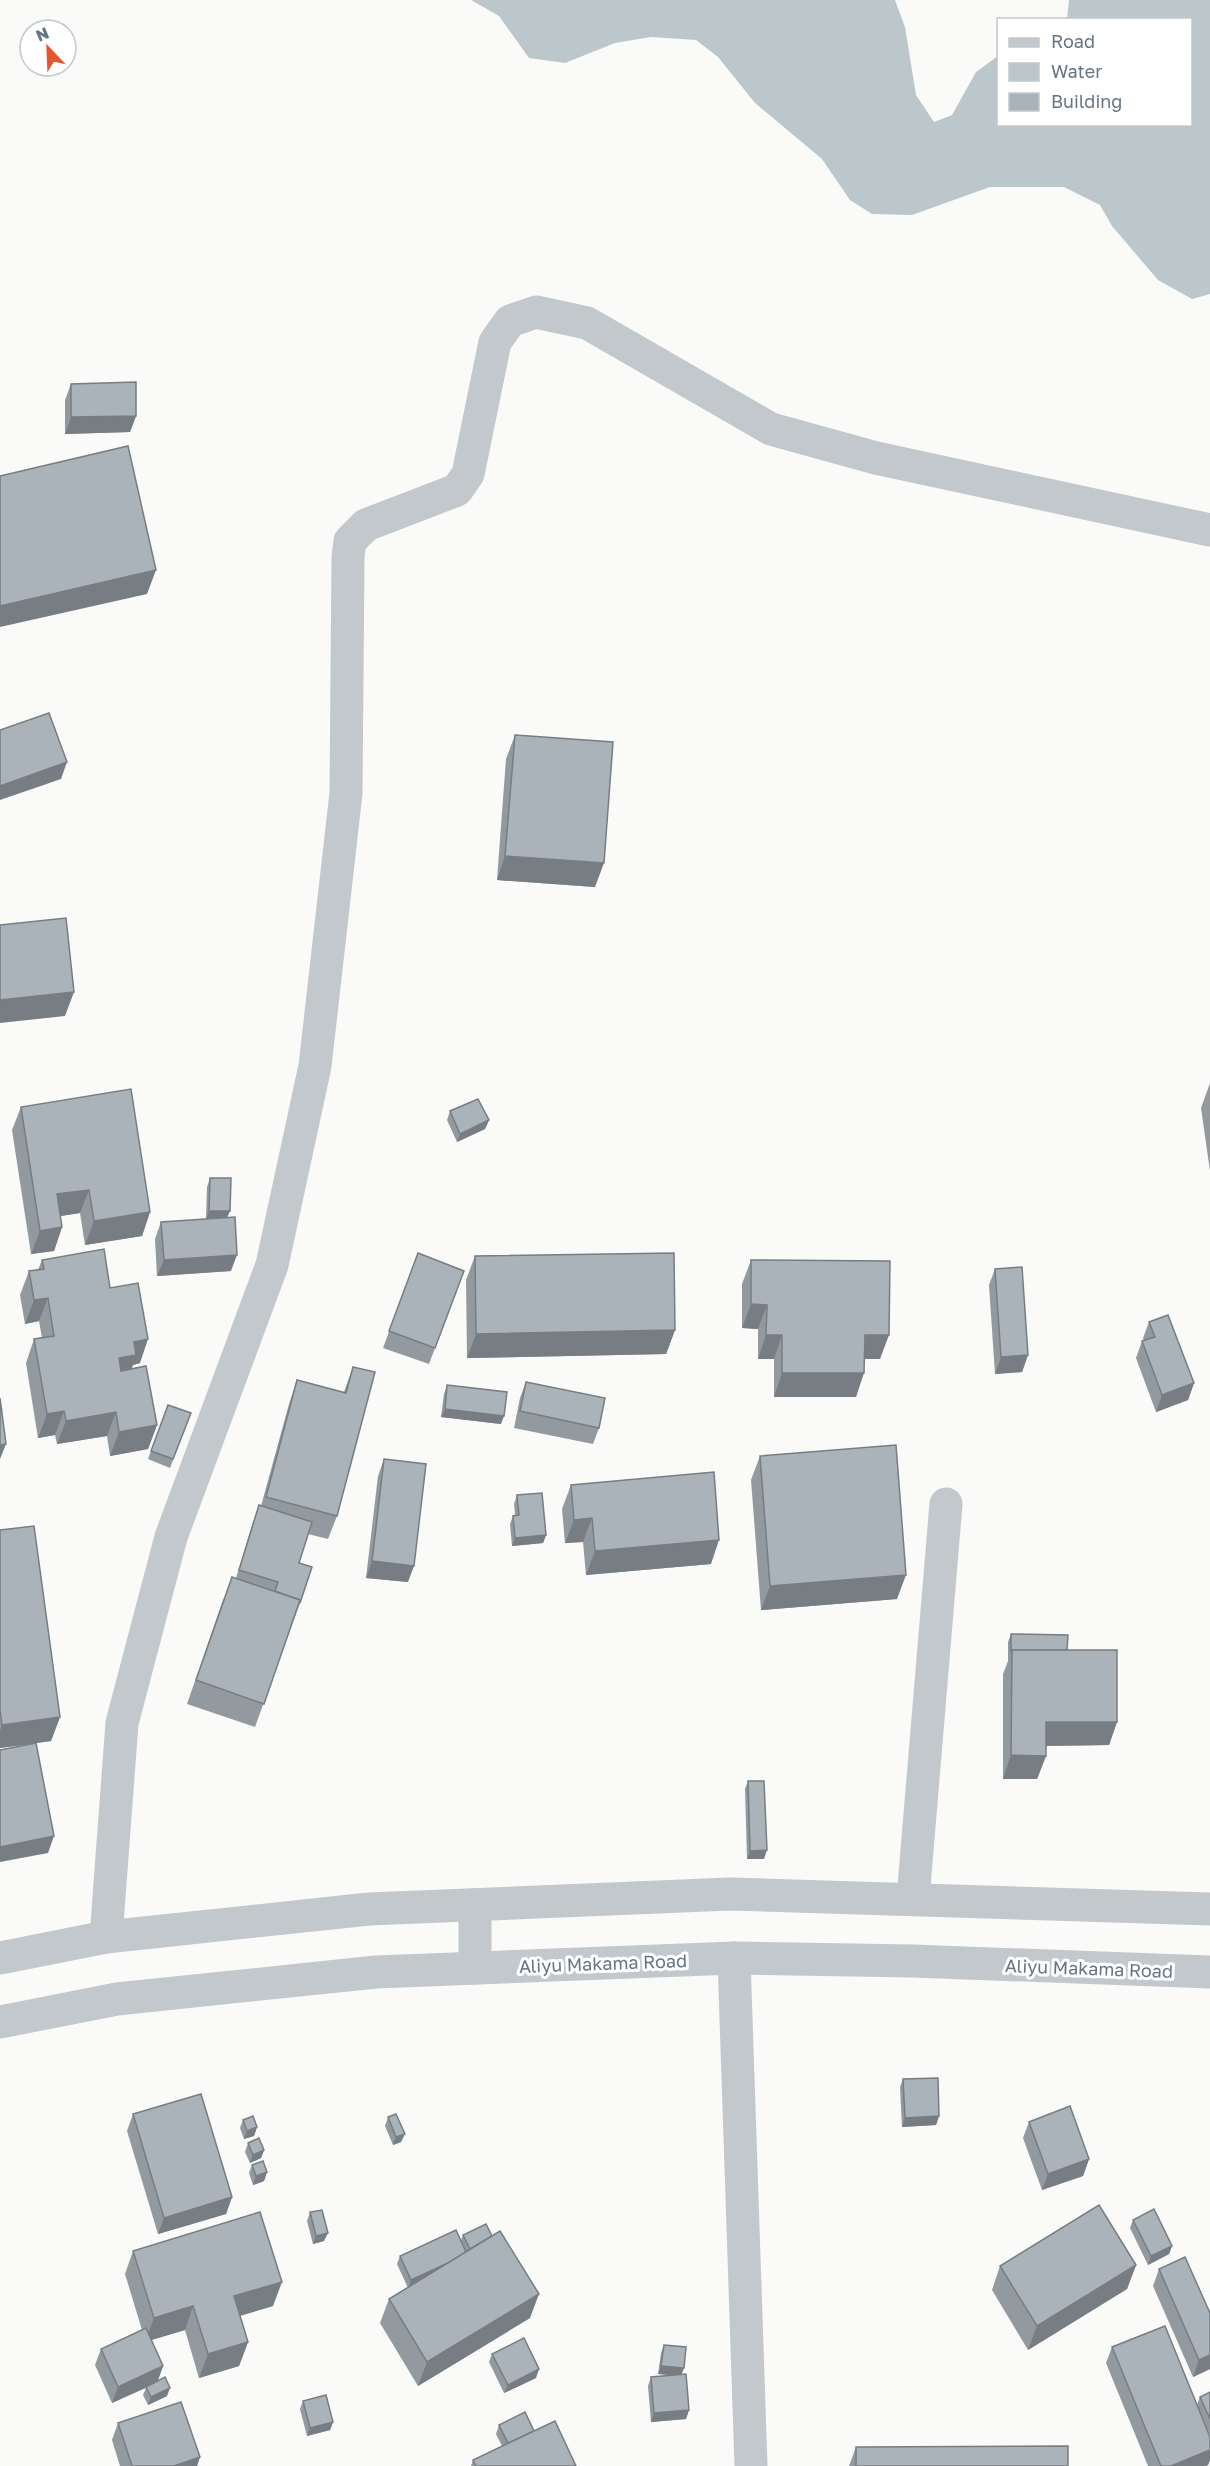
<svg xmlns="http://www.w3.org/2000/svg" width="1210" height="2466" font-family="'Golos Text',sans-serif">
<rect width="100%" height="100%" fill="#fafaf8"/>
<path fill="#bbc7cb" d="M471 0H895L905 27 916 95 934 122 952 115 976 72 998 56V124H1190V20L1067 19 1069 0H1210V294L1192 299 1158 280 1112 226 1100 205 1064 187H990L912 215 872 214 850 200 822 159 755 103 718 57 696 40 651 37 615 43 565 63 529 58 499 16Z"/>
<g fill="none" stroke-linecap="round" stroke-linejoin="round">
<g stroke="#c3c8cc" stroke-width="33">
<path d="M913 1898 946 1504"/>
<path d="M475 1905V1968"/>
<path d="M106 1937 122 1723 171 1537 272 1265 315 1066 346 793 348 557 350 541 366 525 457 490 468 474 495 342 510 321 536 312 587 323 771 429 876 458 1210 530"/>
<path d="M0 1958 106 1937 369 1909 730 1894 1210 1909"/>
<path d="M734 1958 751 2466"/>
<path d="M0 2022 117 1999 376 1972 734 1958 913 1961 1210 1972"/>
</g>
</g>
<g fill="#929a9f">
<path d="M71 384 136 416 130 432 65 434V400Z"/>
<path d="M515 735 595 887 497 880 506 759Z"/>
<path d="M1210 1083V1171L1201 1108Z"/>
<path d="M21 1107 150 1212 142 1236 85 1245 80 1213 60 1216 62 1227 54 1251 31 1254 12 1130Z"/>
<path d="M450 1111 489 1120 485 1129 457 1142 447 1120Z"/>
<path d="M210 1178 230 1211 227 1218 231 1271 157 1276 155 1239 161 1222 206 1219 207 1187Z"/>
<path d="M418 1253 464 1271 429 1364 383 1348Z"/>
<path d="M475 1256 675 1330 666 1354 467 1358 466 1280Z"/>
<path d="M42 1260 110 1288 140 1363 133 1365 131 1369 157 1425 148 1449 110 1456 107 1436 57 1444 55 1435 38 1438 26 1363 34 1339 42 1338 39 1321 25 1324 20 1295 29 1271 38 1270Z"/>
<path d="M751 1260 880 1359H865L856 1397H774V1359H758V1329L742 1328V1284Z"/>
<path d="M995 1269 1028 1355 1022 1372 995 1374 989 1285Z"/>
<path d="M1149 1322 1194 1383 1188 1400 1156 1412 1136 1358 1142 1341H1144L1143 1338Z"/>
<path d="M353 1367 337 1516 328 1539 308 1534 299 1563 300 1603 255 1727 187 1704 223 1600 236 1578 253 1522 259 1505 261 1506 289 1404 297 1380 344 1392Z"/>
<path d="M526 1382 599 1428 593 1444 514 1428 520 1398Z"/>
<path d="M447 1385 501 1424 441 1417 444 1394Z"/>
<path d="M168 1405 191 1413 170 1468 148 1459Z"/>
<path d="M760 1456 897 1599 761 1610 751 1480Z"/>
<path d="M384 1459 408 1582 366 1578 378 1476Z"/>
<path d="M571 1485 711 1564 586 1575 583 1542 565 1543 562 1509Z"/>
<path d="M517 1495 546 1535 543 1543 512 1546 510 1524 513 1516 515 1515 514 1504Z"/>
<path d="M0 1530 60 1717 51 1741 0 1748Z"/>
<path d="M1011 1634 1067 1650 1117 1722 1109 1745 1046 1746V1756L1037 1779H1003V1674L1008 1661V1642Z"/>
<path d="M748 1781 764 1859H747L745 1789Z"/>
<path d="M903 2079 939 2116 936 2125 902 2127 900 2087Z"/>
<path d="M133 2114 232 2197 226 2214 158 2234 127 2131Z"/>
<path d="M388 2117 401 2142 393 2145 385 2126Z"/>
<path d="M243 2120 257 2127 254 2136 244 2139 240 2128Z"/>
<path d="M1029 2122 1089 2159 1083 2176 1042 2190 1023 2138Z"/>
<path d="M248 2143 264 2150 261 2158 250 2163 245 2152Z"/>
<path d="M252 2165 267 2172 264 2181 253 2185 249 2173Z"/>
<path d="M310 2212 324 2241 313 2244 307 2221Z"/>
<path d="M1133 2220 1172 2246 1169 2254 1148 2265 1130 2228Z"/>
<path d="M463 2235 530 2318 418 2386 380 2323 389 2299 408 2288 397 2264 400 2256 461 2240Z"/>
<path d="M133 2251 273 2306 240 2316 248 2342 239 2366 199 2378 185 2330 151 2340 163 2366 158 2381 167 2396 148 2405 143 2395 146 2388 112 2403 95 2365 101 2349 142 2330 125 2274Z"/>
<path d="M1136 2265 1127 2289 1028 2350 992 2290 1000 2266Z"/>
<path d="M1159 2269 1210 2369 1193 2377 1153 2286Z"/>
<path d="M664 2345 681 2375 689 2410 686 2419 651 2422 648 2386 651 2377 671 2375 658 2374 661 2353Z"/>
<path d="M1112 2347 1197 2405 1200 2397 1210 2392V2435L1201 2415 1210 2437V2460L1208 2465 1205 2466H1148L1106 2363Z"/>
<path d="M492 2354 536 2378 504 2393 489 2362Z"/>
<path d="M303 2401 333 2422 330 2430 307 2436 300 2409Z"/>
<path d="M118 2423 200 2457 197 2466H120L112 2440Z"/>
<path d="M499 2425 534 2431 576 2466H471L473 2460 502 2446 496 2434Z"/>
<path d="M856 2447 1068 2466H849Z"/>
</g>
<g fill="#777d82">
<path d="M136 416 130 432 65 434 71 417Z"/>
<path d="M156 570 147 594 0 627V606Z"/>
<path d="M67 762 61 779 0 800V786Z"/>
<path d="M505 856 604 863 595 887 497 880Z"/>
<path d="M74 992 65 1016 0 1023V1000Z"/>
<path d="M489 1120 485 1129 457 1142 460 1134Z"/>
<path d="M89 1190 80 1213 48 1218 57 1194Z"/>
<path d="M209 1211H230L226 1219H206Z"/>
<path d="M150 1212 142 1236 85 1245 94 1221Z"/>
<path d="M62 1227 54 1251 31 1254 40 1231Z"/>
<path d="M237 1255 231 1271 157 1276 164 1260Z"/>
<path d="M48 1298 39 1321 25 1324 34 1300Z"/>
<path d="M751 1304 767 1305 758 1329 742 1328Z"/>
<path d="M675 1330 666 1354 467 1358 476 1334Z"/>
<path d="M766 1335H782L774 1359H758Z"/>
<path d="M865 1335H889L880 1359H856Z"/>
<path d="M148 1339 140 1363 133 1365 128 1379 110 1381 119 1358 134 1342Z"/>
<path d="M1028 1355 1022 1372 995 1374 1001 1357Z"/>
<path d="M782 1373H864L856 1397H774Z"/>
<path d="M1194 1383 1188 1400 1156 1412 1162 1395Z"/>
<path d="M445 1409 504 1416 501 1424 441 1417Z"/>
<path d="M64 1411 55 1435 38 1438 47 1414Z"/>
<path d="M116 1412 107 1436 57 1444 66 1421Z"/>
<path d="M157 1425 148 1449 110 1456 119 1432Z"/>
<path d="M6 1444 0 1459V1445Z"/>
<path d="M592 1518 583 1542 565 1543 574 1520Z"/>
<path d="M546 1535 543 1543 512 1546 515 1538Z"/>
<path d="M719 1540 711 1564 586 1575 595 1551Z"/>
<path d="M372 1561 414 1566 408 1582 366 1578Z"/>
<path d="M906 1575 897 1599 761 1610 770 1586Z"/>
<path d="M60 1717 51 1741 0 1748V1731L2 1725Z"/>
<path d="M1046 1722H1117L1109 1745 1037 1746Z"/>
<path d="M1011 1755 1046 1756 1037 1779H1003Z"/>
<path d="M54 1836 48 1853 0 1862V1847Z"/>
<path d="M767 1850 764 1859H747L750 1851Z"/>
<path d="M939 2116 936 2125 902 2127 905 2118Z"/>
<path d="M257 2127 254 2136 244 2139 247 2131Z"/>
<path d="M405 2134 401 2142 393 2145 396 2137Z"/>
<path d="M264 2150 261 2158 250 2163 253 2155Z"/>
<path d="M1089 2159 1083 2176 1042 2190 1048 2174Z"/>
<path d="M267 2172 264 2181 253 2185 256 2176Z"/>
<path d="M232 2197 226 2214 158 2234 164 2218Z"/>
<path d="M328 2233 324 2241 313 2244 316 2236Z"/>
<path d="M1172 2246 1169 2254 1148 2265 1151 2256Z"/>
<path d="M467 2253 408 2289 411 2280Z"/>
<path d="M1136 2265 1127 2289 1028 2350 1037 2326Z"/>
<path d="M282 2282 273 2306 225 2320 234 2296Z"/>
<path d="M539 2294 530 2318 418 2386 427 2362Z"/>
<path d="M193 2306 185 2330 145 2342 154 2318Z"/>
<path d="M248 2342 239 2366 199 2378 208 2354Z"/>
<path d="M1210 2355V2369L1193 2377 1199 2360Z"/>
<path d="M163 2366 157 2382 112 2403 118 2387Z"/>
<path d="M661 2366 684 2368 681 2376 658 2374Z"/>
<path d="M539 2369 536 2378 504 2393 508 2385Z"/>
<path d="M170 2388 167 2396 148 2405 151 2397Z"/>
<path d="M689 2410 686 2419 651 2422 654 2413Z"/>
<path d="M333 2422 330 2430 307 2436 310 2428Z"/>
<path d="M1210 2450V2460L1208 2465 1205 2466H1171Z"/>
<path d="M200 2457 197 2466H174Z"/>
</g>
<g fill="#aab3b9" stroke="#777d82" stroke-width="1.5">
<path d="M136 382V416L71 417V384Z"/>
<path d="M128 446 156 570 0 606V476Z"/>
<path d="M49 713 67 762 0 786V730Z"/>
<path d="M515 735 613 742 604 863 505 856Z"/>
<path d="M66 918 74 992 0 1000V925Z"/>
<path d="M131 1089 150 1212 94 1221 89 1190 57 1194 62 1227 40 1231 21 1107Z"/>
<path d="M478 1099 489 1120 460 1134 450 1111Z"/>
<path d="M210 1178H231L230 1211H209Z"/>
<path d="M235 1217 237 1255 164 1260 161 1222Z"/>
<path d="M104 1249 110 1288 138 1283 148 1339 134 1342 136 1355 119 1358 121 1371 146 1366 157 1425 119 1432 116 1412 66 1421 64 1411 47 1414 34 1339 54 1336 48 1298 34 1300 29 1271 44 1269 42 1260Z"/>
<path d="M418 1253 464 1271 435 1348 389 1331Z"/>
<path d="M674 1253 675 1330 476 1334 475 1256Z"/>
<path d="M751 1260 890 1261 889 1335H865L864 1373H782V1335H766L767 1305 751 1304Z"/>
<path d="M1022 1267 1028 1355 1001 1357 995 1269Z"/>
<path d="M1168 1315 1194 1383 1162 1395 1142 1341 1155 1337 1149 1322Z"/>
<path d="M353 1367 375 1372 337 1516 266 1497 297 1380 346 1393Z"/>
<path d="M526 1382 605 1398 599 1428 520 1411Z"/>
<path d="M447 1385 507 1392 504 1416 445 1409Z"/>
<path d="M0 1398 6 1444 0 1445Z"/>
<path d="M168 1405 191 1413 173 1459 151 1451Z"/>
<path d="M896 1445 906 1575 770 1586 760 1456Z"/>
<path d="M384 1459 426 1464 414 1566 372 1561Z"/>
<path d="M714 1472 719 1540 595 1551 592 1518 574 1520 571 1485Z"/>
<path d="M542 1493 546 1535 515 1538 513 1516 519 1515 517 1495Z"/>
<path d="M259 1505 312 1522 299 1563 312 1567 300 1603V1600L275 1591 278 1582 239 1570Z"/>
<path d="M34 1526 60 1717 2 1725 0 1710V1530Z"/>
<path d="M232 1577 300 1600 264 1704 196 1680Z"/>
<path d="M1011 1634 1068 1635 1067 1650H1012L1011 1652Z"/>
<path d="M1012 1650H1117V1722H1046V1756L1011 1755Z"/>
<path d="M36 1743 54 1836 0 1847V1750Z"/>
<path d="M748 1781H764L767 1850 750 1851Z"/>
<path d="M938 2078 939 2116 905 2118 903 2079Z"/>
<path d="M201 2094 232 2197 164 2218 133 2114Z"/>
<path d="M1070 2106 1089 2159 1048 2174 1029 2122Z"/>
<path d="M396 2114 405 2134 396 2137 388 2117Z"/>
<path d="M253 2116 257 2127 247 2131 243 2120Z"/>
<path d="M259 2138 264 2150 253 2155 248 2143Z"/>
<path d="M263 2161 267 2172 256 2176 252 2165Z"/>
<path d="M1099 2205 1136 2265 1037 2326 1000 2266Z"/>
<path d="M1154 2209 1172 2246 1151 2256 1133 2220Z"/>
<path d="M322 2210 328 2233 316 2236 310 2212Z"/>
<path d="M260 2212 282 2282 234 2296 248 2342 208 2354 193 2306 154 2318 133 2251Z"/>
<path d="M486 2224 492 2236 470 2249 463 2235Z"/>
<path d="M456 2230 466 2252 450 2262 411 2280 400 2256Z"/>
<path d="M500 2231 539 2294 427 2362 389 2299Z"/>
<path d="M1185 2257 1210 2313V2355L1199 2360 1159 2269Z"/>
<path d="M1165 2326 1210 2437V2450L1171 2466H1161L1112 2347Z"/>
<path d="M146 2328 163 2366 118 2387 101 2349Z"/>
<path d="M524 2338 539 2369 508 2385 492 2354Z"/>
<path d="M664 2345 686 2347 684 2368 661 2366Z"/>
<path d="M686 2374 689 2410 654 2413 651 2377Z"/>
<path d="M165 2377 170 2388 151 2397 146 2387Z"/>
<path d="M1210 2392V2419L1200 2397Z"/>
<path d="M326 2395 333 2422 310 2428 303 2401Z"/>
<path d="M181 2402 200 2457 174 2466H132L118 2423Z"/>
<path d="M525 2412 534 2431 508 2443 499 2425Z"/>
<path d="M555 2421 576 2466H476L473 2460Z"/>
<path d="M1068 2446V2466H856V2447Z"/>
</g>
<g text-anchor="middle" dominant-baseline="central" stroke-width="6" stroke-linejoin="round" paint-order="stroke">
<g font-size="18" fill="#657683" stroke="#fff">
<text transform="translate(603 1963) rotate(-2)">Aliyu Makama Road</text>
<text transform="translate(1089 1968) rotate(2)">Aliyu Makama Road</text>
</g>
</g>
<rect x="997" y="18" width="195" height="108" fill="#ffffff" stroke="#c1c8cd" stroke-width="1.5"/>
<rect x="1009" y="38" width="30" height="9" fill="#c3c8cc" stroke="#c1c8cd" stroke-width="1.5"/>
<text x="1051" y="48" font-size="18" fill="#657683">Road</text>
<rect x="1009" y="63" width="30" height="18" fill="#bbc7cb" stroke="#c1c8cd" stroke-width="1.5"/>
<text x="1051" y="78" font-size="18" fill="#657683">Water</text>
<rect x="1009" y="93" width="30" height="18" fill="#aab3b9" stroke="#c1c8cd" stroke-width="1.5"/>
<text x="1051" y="108" font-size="18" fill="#657683">Building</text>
<g transform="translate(48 48) rotate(337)"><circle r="28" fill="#ffffff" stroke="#c1c8cd" stroke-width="1.5"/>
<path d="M0-4.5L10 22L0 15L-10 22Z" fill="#e4572e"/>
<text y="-9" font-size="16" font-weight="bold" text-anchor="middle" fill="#657683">N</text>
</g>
</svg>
